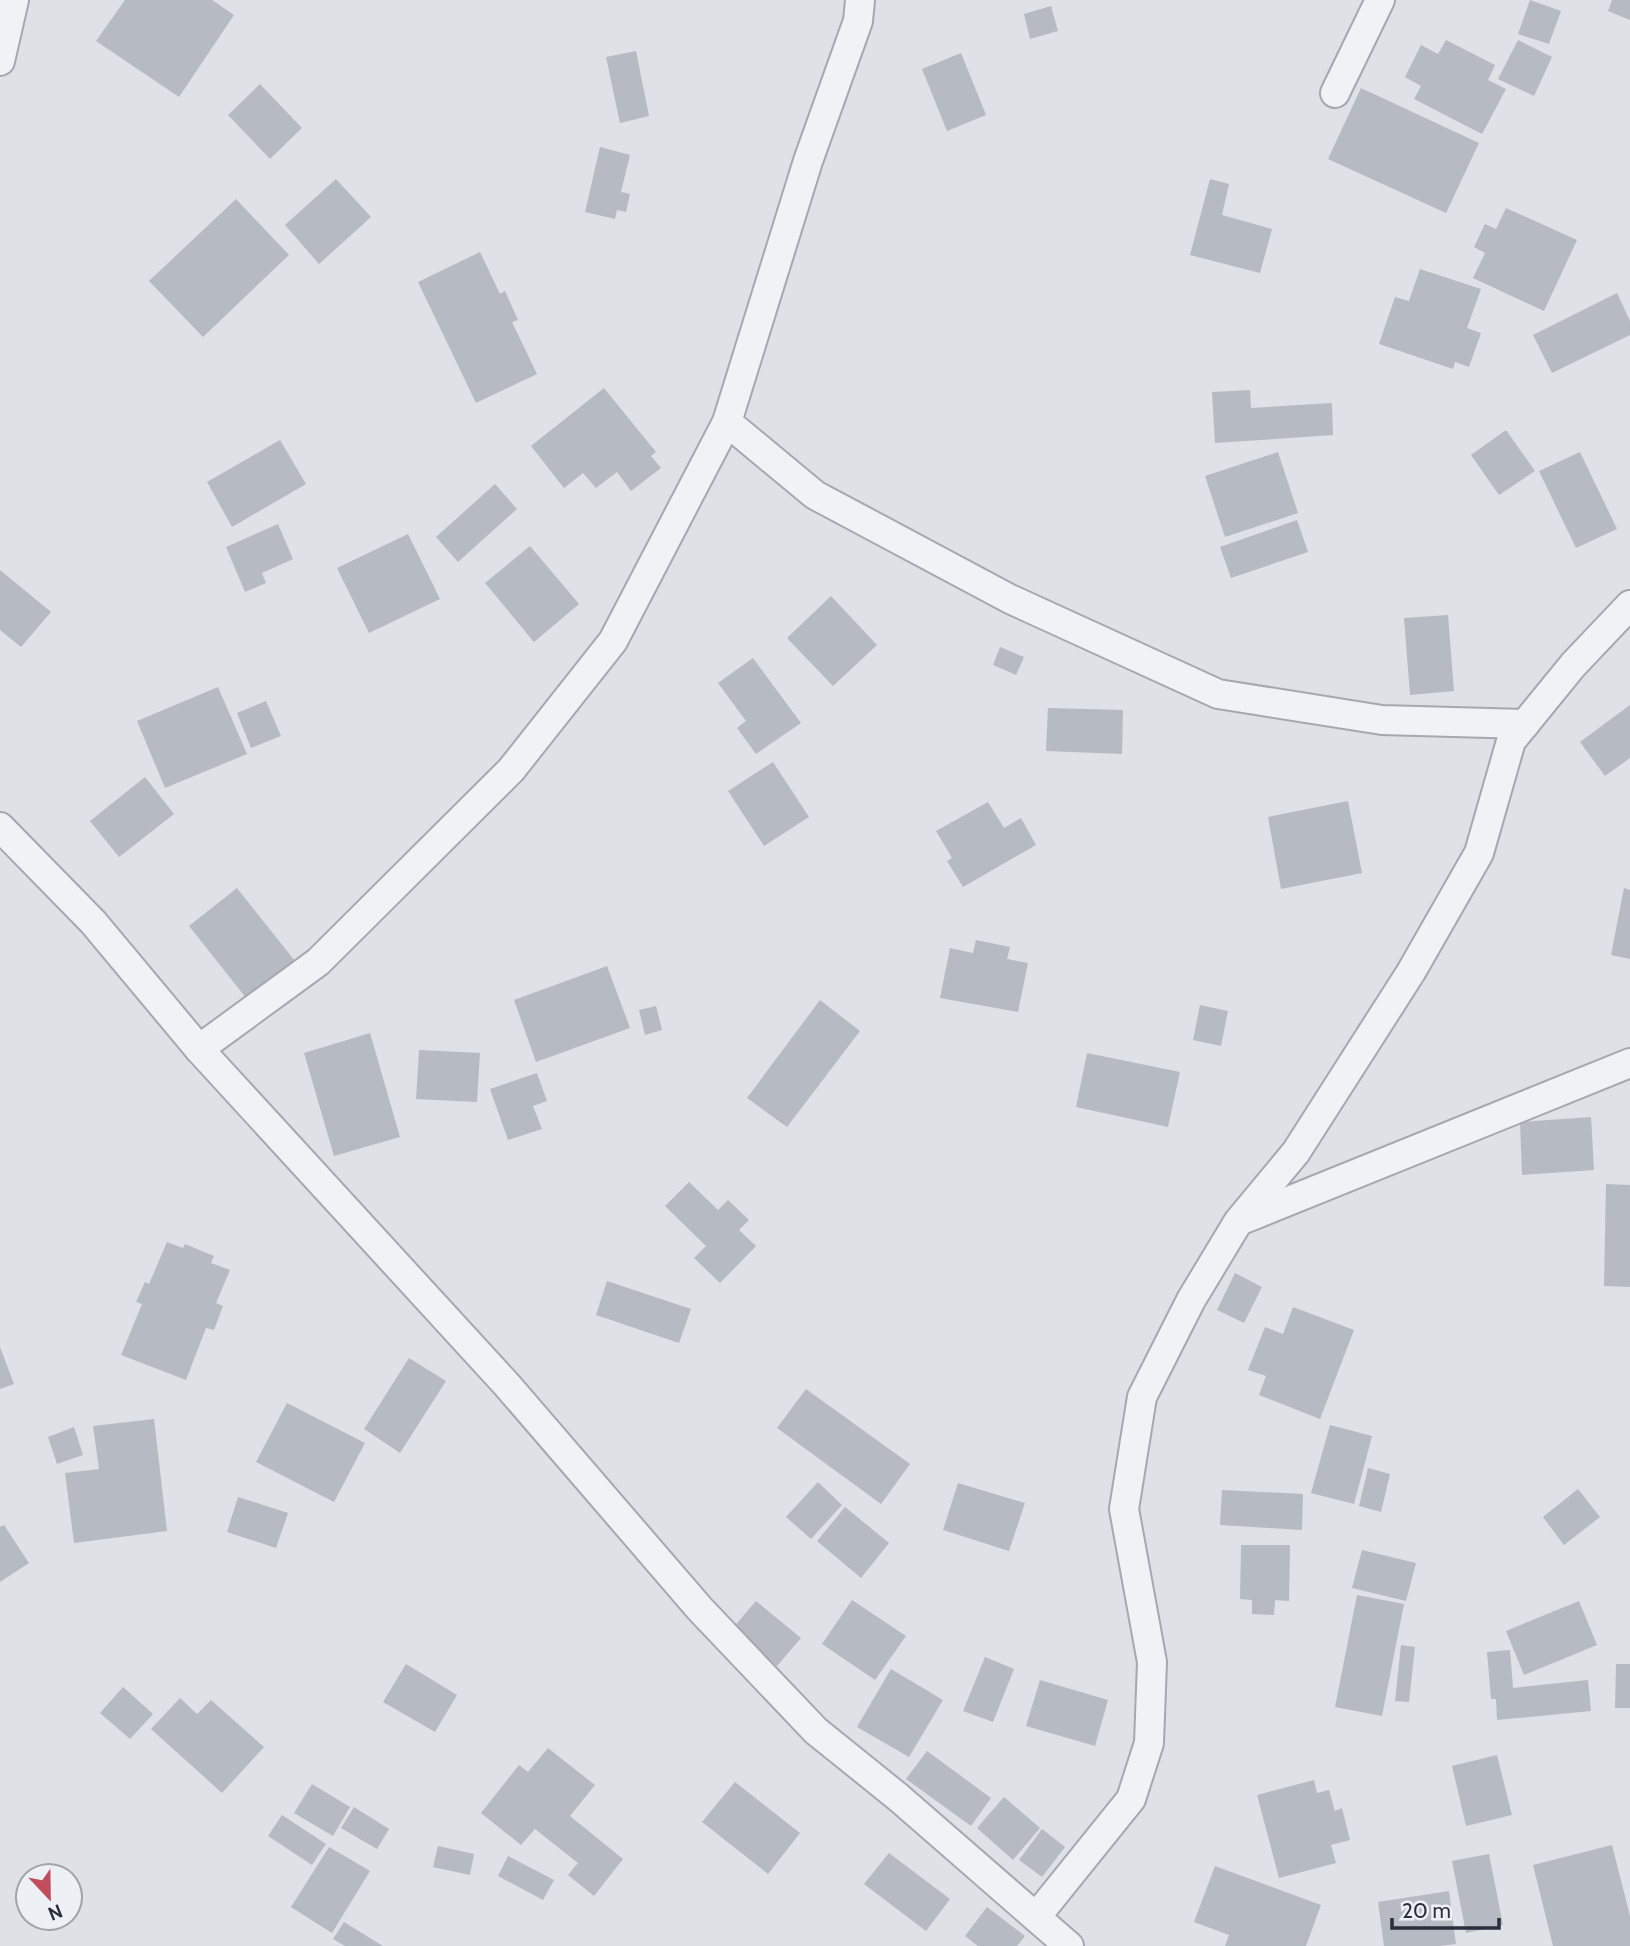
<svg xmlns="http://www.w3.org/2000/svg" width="1630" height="1946" font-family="Cabin,sans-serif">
<rect width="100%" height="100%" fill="#dee1e6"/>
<g fill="#b6bac2">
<path d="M125 0H212L234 15 179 97 96 41Z"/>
<path d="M1530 0 1561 11 1549 44 1518 34Z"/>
<path d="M1612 0H1630V20L1608 11Z"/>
<path d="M1051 6 1058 31 1030 39 1024 14Z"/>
<path d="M1446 40 1495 65 1488 80 1506 89 1482 134 1414 99 1421 86 1405 77 1421 45 1438 54Z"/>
<path d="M1518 40 1552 57 1534 96 1498 79Z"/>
<path d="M636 51 649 116 620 123 606 57Z"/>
<path d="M961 53 986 115 947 131 922 69Z"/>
<path d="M260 84 302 128 270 159 228 115Z"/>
<path d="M1361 88 1479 143 1446 213 1328 159Z"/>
<path d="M600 147 630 155 621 192 630 194 626 212 617 210 615 219 585 212Z"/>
<path d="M336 179 371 217 319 264 285 225Z"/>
<path d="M1210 179 1229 184 1222 215 1272 229 1260 273 1190 255Z"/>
<path d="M236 199 289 255 203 337 149 281Z"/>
<path d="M1506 208 1577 240 1544 311 1473 278 1485 253 1474 247 1485 224 1496 229Z"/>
<path d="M480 252 500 294 505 291 518 320 512 322 537 374 476 403 418 282Z"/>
<path d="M1420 269 1481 289 1467 328 1481 333 1469 367 1455 362 1453 369 1379 344 1395 297 1409 301Z"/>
<path d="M1617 293 1630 321V335L1552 373 1533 335Z"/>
<path d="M604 388 656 452 651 456 661 468 631 491 617 472 596 488 583 473 564 488 531 446Z"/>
<path d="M1250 390 1251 408 1332 403 1333 435 1215 443 1212 392Z"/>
<path d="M1506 430 1535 471 1499 495 1471 455Z"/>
<path d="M280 440 306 484 232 527 207 482Z"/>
<path d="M1278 452 1298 513 1225 537 1205 476Z"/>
<path d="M1580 452 1617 529 1576 548 1539 471Z"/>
<path d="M495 484 517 509 458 562 436 537Z"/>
<path d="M1297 520 1308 552 1231 578 1220 547Z"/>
<path d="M278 524 293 559 262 573 266 583 245 592 226 547Z"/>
<path d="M408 534 440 599 369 633 337 568Z"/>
<path d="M530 546 579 604 534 642 485 583Z"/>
<path d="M0 570 51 612 21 647 0 630Z"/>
<path d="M831 596 877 645 833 686 787 638Z"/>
<path d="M1448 615 1454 691 1410 695 1404 618Z"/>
<path d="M1000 647 1024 657 1016 675 993 665Z"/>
<path d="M753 658 801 723 756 754 737 728 746 721 718 683Z"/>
<path d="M218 687 247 754 165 788 137 721Z"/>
<path d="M266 701 281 736 251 748 237 713Z"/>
<path d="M1630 705V758L1605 776 1580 742Z"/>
<path d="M1048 708 1123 710 1122 754 1046 751Z"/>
<path d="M773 762 809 817 764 846 728 791Z"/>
<path d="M145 777 174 814 119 857 90 821Z"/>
<path d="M1348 801 1362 873 1281 889 1268 817Z"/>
<path d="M988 802 1004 828 1021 818 1036 845 963 887 947 861 952 858 936 831Z"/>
<path d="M237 888 295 961 247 999 189 926Z"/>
<path d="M1624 888 1630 890V959L1611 955Z"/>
<path d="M976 940 1010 947 1007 959 1028 963 1018 1012 940 998 950 948 973 953Z"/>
<path d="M607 966 630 1028 536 1062 514 1000Z"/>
<path d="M820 1000 860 1031 787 1127 747 1098Z"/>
<path d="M1200 1005 1228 1011 1221 1046 1193 1040Z"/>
<path d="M656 1006 662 1030 645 1035 639 1010Z"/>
<path d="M370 1033 400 1137 334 1156 304 1053Z"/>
<path d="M419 1050 480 1053 477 1102 416 1099Z"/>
<path d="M1087 1053 1180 1072 1168 1127 1076 1107Z"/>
<path d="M537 1073 547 1101 533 1106 542 1129 508 1140 490 1089Z"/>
<path d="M1591 1117 1594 1170 1522 1175 1520 1122Z"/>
<path d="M689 1182 718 1210 728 1200 749 1220 739 1230 756 1246 720 1283 694 1258 706 1246 665 1206Z"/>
<path d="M1606 1184 1630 1185V1287L1604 1286Z"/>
<path d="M167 1242 183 1248 185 1244 214 1256 211 1263 230 1270 216 1303 223 1306 214 1330 206 1328 186 1380 121 1355 142 1304 136 1302 145 1282 149 1284Z"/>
<path d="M1235 1273 1262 1287 1244 1323 1217 1310Z"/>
<path d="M607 1281 691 1309 679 1343 596 1315Z"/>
<path d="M1293 1307 1354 1330 1320 1419 1259 1395 1266 1376 1248 1370 1265 1327 1283 1334Z"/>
<path d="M0 1347 14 1384 0 1389Z"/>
<path d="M409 1358 446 1381 400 1453 364 1429Z"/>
<path d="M806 1389 910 1464 881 1504 777 1428Z"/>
<path d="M287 1403 365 1443 334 1502 256 1462Z"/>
<path d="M154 1419 167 1531 74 1543 65 1473 99 1469 93 1426Z"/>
<path d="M1330 1425 1372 1436 1354 1504 1311 1493Z"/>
<path d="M74 1427 83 1455 57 1464 48 1437Z"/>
<path d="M1368 1468 1390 1474 1381 1512 1359 1506Z"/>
<path d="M818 1482 842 1505 811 1539 786 1517Z"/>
<path d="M958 1483 1025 1503 1009 1551 943 1530Z"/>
<path d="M1578 1489 1600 1517 1564 1545 1543 1517Z"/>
<path d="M1222 1490 1303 1494 1302 1530 1220 1525Z"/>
<path d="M238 1497 288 1513 276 1548 227 1532Z"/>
<path d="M845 1507 889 1543 861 1578 817 1541Z"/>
<path d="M4 1525 29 1563 0 1582V1527Z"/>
<path d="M1241 1545H1290L1289 1601 1275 1600 1274 1615 1252 1614V1600L1240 1599Z"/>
<path d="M1362 1550 1416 1563 1406 1601 1352 1588Z"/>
<path d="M1357 1595 1404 1604 1382 1716 1335 1707Z"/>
<path d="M852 1600 906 1636 875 1680 822 1644Z"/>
<path d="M756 1601 801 1638 777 1666 732 1629Z"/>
<path d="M1579 1601 1597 1645 1524 1675 1506 1631Z"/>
<path d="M1401 1645 1415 1647 1409 1702 1395 1701Z"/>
<path d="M1510 1650 1513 1688 1588 1680 1591 1711 1497 1720 1496 1699H1491L1487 1652Z"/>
<path d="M985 1657 1014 1669 993 1722 963 1711Z"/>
<path d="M406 1664 457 1695 435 1732 383 1702Z"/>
<path d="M1616 1664H1630V1708H1615Z"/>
<path d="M891 1669 943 1700 909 1757 857 1727Z"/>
<path d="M1040 1680 1108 1700 1095 1746 1026 1726Z"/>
<path d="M123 1687 153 1714 130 1739 100 1713Z"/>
<path d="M180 1698 197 1714 211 1700 264 1747 222 1793 151 1729Z"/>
<path d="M548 1748 595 1785 570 1816 623 1859 594 1896 568 1875 578 1863 535 1829 521 1845 481 1813 519 1765 528 1772Z"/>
<path d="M927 1751 991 1798 971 1826 906 1779Z"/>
<path d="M1497 1755 1512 1815 1466 1826 1452 1766Z"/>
<path d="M1314 1780 1317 1793 1329 1790 1335 1811 1342 1808 1350 1840 1331 1845 1336 1863 1279 1878 1257 1795Z"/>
<path d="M735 1782 800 1833 768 1874 702 1822Z"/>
<path d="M312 1784 350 1807 333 1836 294 1813Z"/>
<path d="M1004 1797 1040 1828 1013 1860 977 1828Z"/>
<path d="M354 1807 389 1829 377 1849 341 1828Z"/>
<path d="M282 1815 326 1844 312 1865 268 1836Z"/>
<path d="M1042 1829 1065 1847 1042 1877 1019 1860Z"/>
<path d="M1612 1845 1630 1916V1946H1553L1533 1865Z"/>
<path d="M438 1846 474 1854 470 1875 433 1867Z"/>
<path d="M329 1847 370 1871 332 1933 291 1907Z"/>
<path d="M889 1853 950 1899 926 1931 864 1884Z"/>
<path d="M1489 1854 1503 1925 1466 1933 1452 1861Z"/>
<path d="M508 1856 554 1880 543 1900 498 1876Z"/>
<path d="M1215 1866 1321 1905 1306 1946H1225L1229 1935 1194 1922Z"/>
<path d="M1449 1891 1456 1944 1439 1946H1384L1378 1902Z"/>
<path d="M987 1907 1025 1936 1017 1946H978L965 1936Z"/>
<path d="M344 1922 383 1946H345L333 1939Z"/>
</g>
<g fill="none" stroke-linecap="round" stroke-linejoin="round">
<g stroke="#a4a8af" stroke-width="32">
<g id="minor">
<path d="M0 61 14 0"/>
<path d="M1335 93 1380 0"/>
<path d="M727 422 815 495 1010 599 1218 694 1382 720 1525 724"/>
<path d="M0 827 93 922 199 1049 507 1385 700 1609 816 1731 898 1797 1069 1946"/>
<path d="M199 1049 318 962 511 770 613 641 727 422 808 161 858 21 860 0"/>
<path d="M1244 1219 1630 1063"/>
<path d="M1036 1917 1131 1799 1149 1743 1152 1662 1124 1509 1142 1397 1191 1300 1238 1222 1296 1152 1411 972 1479 853 1511 741 1573 665 1630 605"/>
</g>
</g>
<use href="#minor" stroke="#f0f2f5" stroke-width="28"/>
</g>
<g transform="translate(49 1897) rotate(158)"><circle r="33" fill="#edf0f4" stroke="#9fa3aa" stroke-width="2"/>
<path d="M0-5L12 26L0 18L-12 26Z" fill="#c14d5c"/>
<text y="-10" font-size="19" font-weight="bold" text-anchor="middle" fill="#292f3b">N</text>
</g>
<path d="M1392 1918v10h107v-10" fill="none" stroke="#292f3b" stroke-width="3.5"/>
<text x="1402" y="1918" font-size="21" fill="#292f3b" stroke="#edf0f4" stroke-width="5" paint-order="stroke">20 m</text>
</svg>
